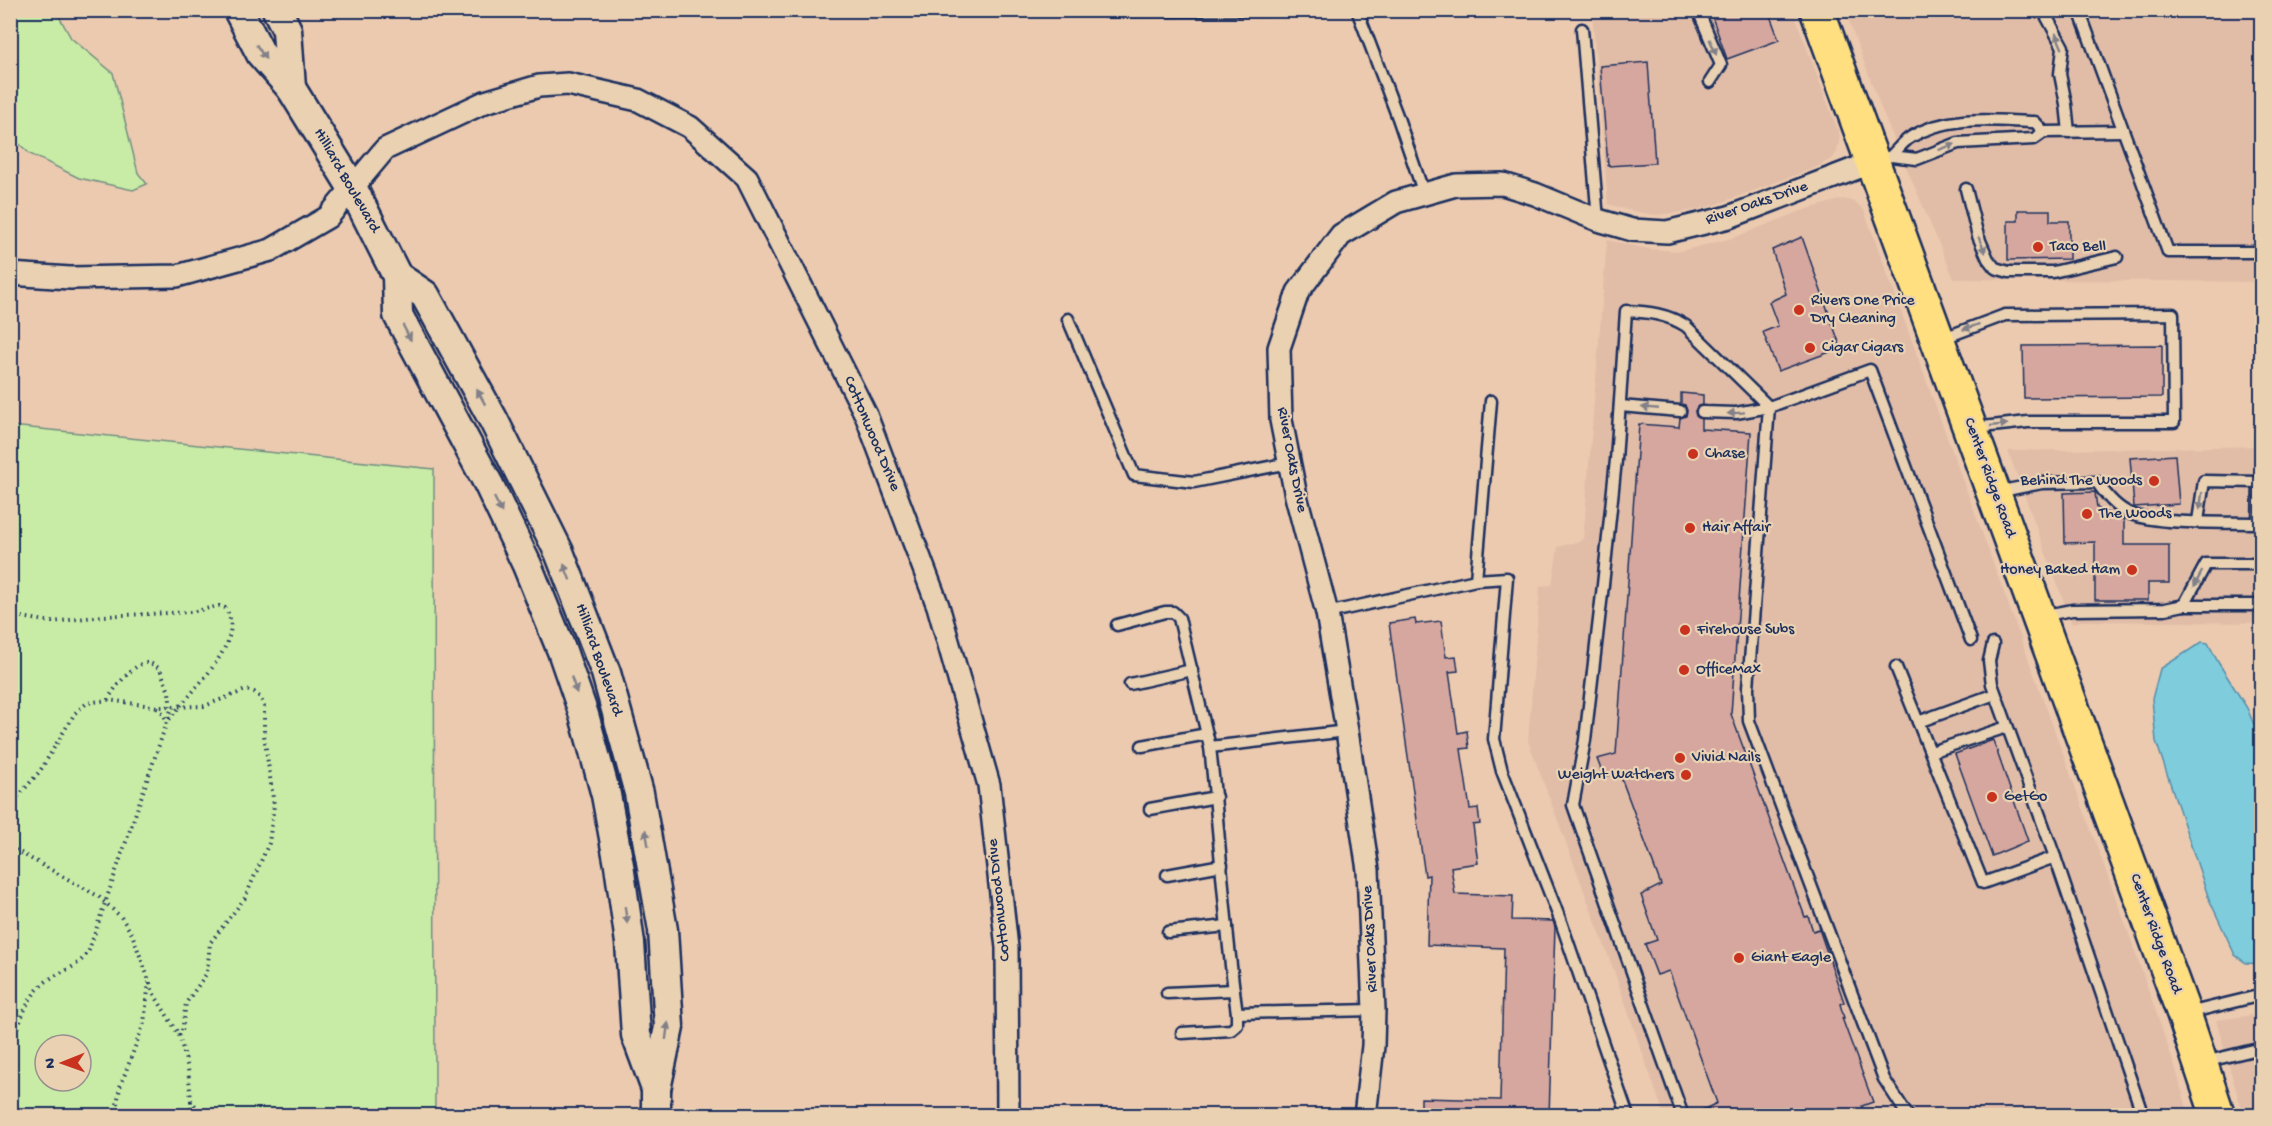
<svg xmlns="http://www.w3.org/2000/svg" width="2272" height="1126" font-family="'Gochi Hand',sans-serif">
<rect width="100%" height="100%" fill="#eccaaf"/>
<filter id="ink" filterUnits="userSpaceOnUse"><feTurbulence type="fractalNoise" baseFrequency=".0167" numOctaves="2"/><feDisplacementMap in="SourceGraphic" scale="12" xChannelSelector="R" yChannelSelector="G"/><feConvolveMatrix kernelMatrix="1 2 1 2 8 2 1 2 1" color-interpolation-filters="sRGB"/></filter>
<g filter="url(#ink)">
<g fill="#e1bda8">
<path d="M1592 11H1793L1840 136 1837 152 1833 158 1815 168 1715 205 1691 211 1655 215 1627 210 1608 204Z"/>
<path d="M1845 11H2261V282L1954 279 1882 111Z"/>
<path d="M1842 199 1854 201 1864 210 2132 942 2176 1070 2189 1115H1664L1615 974 1528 741 1540 586 1552 585 1558 547 1583 540 1607 240 1649 249 1680 251 1733 238 1801 211Z"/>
<path d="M2261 446V623L2081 621 2072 624 2008 451Z"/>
<path d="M2261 1014V1115H2243L2216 1020Z"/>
</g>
<g fill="#c8eca5" stroke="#728e82" stroke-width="1.5" fill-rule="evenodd">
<path d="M10 11H56L71 38 113 73 138 173 147 184 133 190 79 178 30 154 11 136Z"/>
<path d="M11 426 434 469 435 1115H11ZM45 1045H81V1081H45Z"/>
</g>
<path fill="#7eccdc" stroke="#568daa" stroke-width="1.5" d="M2202 642 2208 643 2218 662 2247 708 2261 741V964L2246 963 2235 955 2209 899 2156 741 2152 699 2160 669Z"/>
<g fill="#d5a79e" stroke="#1b2f5e" stroke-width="1.5">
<path d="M1721 10H1768L1779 40 1727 59 1711 14Z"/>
<path d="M1648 62 1655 163 1608 166 1600 66Z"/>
<path d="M2018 210H2050V221H2069V259L2008 260V221H2018Z"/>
<path d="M1802 237 1841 348 1778 371 1763 332 1778 326 1769 302 1786 294 1772 250Z"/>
<path d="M2162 345V397L2024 398 2023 346Z"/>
<path d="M1681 393 1703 395V405L1698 406 1695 411 1696 416 1701 419V429L1751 432 1731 714 1805 917 1808 916 1813 931 1819 929 1844 1002 1840 1004 1844 1018H1842L1873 1102 1862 1106 1865 1116H1690L1717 1103 1669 971 1657 975 1645 944 1657 940 1641 895 1661 885 1619 772 1604 777 1597 759 1616 754 1639 424 1679 427 1680 418 1686 416 1687 411 1685 405 1681 404Z"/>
<path d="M2175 455 2179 504 2134 507 2130 458Z"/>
<path d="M2095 492 2097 508 2124 520V545H2169V583H2148V600H2095V542L2065 543 2064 493Z"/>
<path d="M1415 619 1416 624 1441 621 1446 657 1456 656 1458 671 1449 672 1458 733 1467 731 1469 748 1461 749 1470 809 1478 808 1480 824 1473 825 1478 863 1451 867 1455 894 1513 896 1512 920 1553 921 1555 927 1549 1116H1421V1098L1500 1100 1504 948 1427 945 1429 875 1425 876 1389 623Z"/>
<path d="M1993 740 2028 841 1992 856 1955 754Z"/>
</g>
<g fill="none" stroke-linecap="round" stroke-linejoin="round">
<g stroke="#1b2f5e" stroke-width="15">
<g id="service">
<path d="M1357 10 1398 118 1424 194"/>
<path d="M1698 10 1721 65 1710 82"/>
<path d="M2043 10 2063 47 2060 74 2066 104 2069 132"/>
<path d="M2079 10 2168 252H2262"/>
<path d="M1105 11 1266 10"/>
<path d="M1582 29 1598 220"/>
<path d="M2044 132 2123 131"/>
<path d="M1876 161 1891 156 1917 159 1958 143 2034 139 2044 132 2035 122C1993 121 1949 114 1911 137 1904 141 1897 150 1891 156"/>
<path d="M1966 189 1978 236 1988 259 1995 268 2009 272H2053L2117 257"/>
<path d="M1068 319 1134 475 1194 482 1289 463"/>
<path d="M1941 339 2005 315 2173 314 2174 422H2028L1973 428"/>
<path d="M1620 406 1680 411"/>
<path d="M1702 412 1736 413 1769 407"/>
<path d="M1997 492 2042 483 2097 482C2105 494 2118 509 2131 514 2159 525 2226 522 2258 523L2259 482 2204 481 2198 521"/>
<path d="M1476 580 1491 401"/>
<path d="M2184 605 2206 564H2262"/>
<path d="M1327 613 1476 580 1507 578 1494 739 1502 771 1561 922 1628 1116"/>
<path d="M2041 616 2072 610 2165 609 2184 605H2262"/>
<path d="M1117 625 1165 612H1173L1179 618 1210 747"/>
<path d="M1993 644 1989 661 1992 684 2055 857 2143 1116"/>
<path d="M1896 667 1983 883 2055 857"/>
<path d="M1130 684 1192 670"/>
<path d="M1918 722 1995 694"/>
<path d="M1347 731 1210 747C1220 835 1224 924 1237 1013L1374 1010"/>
<path d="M1142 746 1207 734"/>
<path d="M1931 752 2007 727"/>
<path d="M1150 809 1216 797"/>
<path d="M1167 875 1222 865"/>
<path d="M1168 932 1227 926"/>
<path d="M1167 993 1234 990"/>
<path d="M2188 1013 2262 995"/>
<path d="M1182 1033 1231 1030 1237 1025V1013"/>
<path d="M2204 1062 2262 1048"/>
<path d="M1683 1116 1573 805 1585 740 1603 585 1616 460 1626 311C1649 312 1667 314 1686 326L1769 407"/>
<path d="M1908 1116 1884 1079 1749 721 1748 688 1769 407 1870 370 1971 640"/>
</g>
</g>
<g stroke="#1b2f5e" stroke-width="26">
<g id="minor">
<path d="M10 274 70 278 177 276 271 250 328 217 385 149 485 102 539 86 568 84 638 100 690 127 747 178 866 415 938 606 989 785 1007 948 1008 1116"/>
<path d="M1365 1116 1373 1046 1374 1010 1368 870 1347 731 1327 613 1296 496 1281 420 1279 348 1298 292 1341 235 1396 202 1456 185 1503 184 1535 194 1598 220 1632 230 1667 232 1729 217 1873 162"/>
</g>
</g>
<g stroke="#1b2f5e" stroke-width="33">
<g id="secondary">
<path d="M238 10 261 54 291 88 352 187 397 276 398 315 489 485 527 565 562 651 584 715 606 795 619 865 630 943 636 1035 656 1089"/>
<path d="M277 10 287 30 291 88"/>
<path d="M397 276 425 295 494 421 559 552 606 673 639 793 663 930 669 1027 656 1089V1116"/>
</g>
</g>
<g stroke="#1b2f5e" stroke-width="38">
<path id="primary" d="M1817 10 2184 1014 2218 1116"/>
</g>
<g stroke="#1b2f5e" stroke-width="4" stroke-dasharray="1.5 4.5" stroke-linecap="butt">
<path d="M10 615 52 622 103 616 191 612 219 606 225 608C250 641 186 695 169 720"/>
<path d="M157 708 164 714 166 720"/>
<path d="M10 806 40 771 75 713 87 703 108 700 159 707 204 706 246 690 254 692 261 698 264 707V735L274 805 269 843 245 898 210 943 207 973 186 1003 182 1031 179 1035"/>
<path d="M10 847 98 896 121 917 132 934 154 994 179 1035 188 1068 191 1100 203 1116"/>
<path d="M13 1045C20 1021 26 996 48 980 63 970 80 967 89 950L171 710 169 692 160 669C156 666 152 663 146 663 134 663 113 689 108 700"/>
<path d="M191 1101V1116"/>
<path d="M115 1116 120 1087 144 1023 149 982"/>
</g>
<use href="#service" stroke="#e9d1b2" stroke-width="10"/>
<use href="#minor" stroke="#e9d1b2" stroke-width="21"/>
<use href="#secondary" stroke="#e9d1b2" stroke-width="28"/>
<use href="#primary" stroke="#ffdf80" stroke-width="33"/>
</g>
<defs><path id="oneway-solid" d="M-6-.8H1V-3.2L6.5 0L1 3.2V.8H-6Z" transform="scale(1.5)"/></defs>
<g fill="#828088">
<use href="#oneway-solid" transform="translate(2059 41) rotate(-113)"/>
<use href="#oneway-solid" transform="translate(1713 47) rotate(67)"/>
<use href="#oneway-solid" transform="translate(261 52) rotate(57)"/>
<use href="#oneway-solid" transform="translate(1947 147) rotate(-20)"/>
<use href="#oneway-solid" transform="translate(1982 245) rotate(66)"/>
<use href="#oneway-solid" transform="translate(1971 327) rotate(160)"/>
<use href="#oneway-solid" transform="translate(407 333) rotate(62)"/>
<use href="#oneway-solid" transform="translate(481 397) rotate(-119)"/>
<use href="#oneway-solid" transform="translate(1650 408) rotate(-175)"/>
<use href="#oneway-solid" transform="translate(1736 413) rotate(176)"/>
<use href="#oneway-solid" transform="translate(1999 425) rotate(-6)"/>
<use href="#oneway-solid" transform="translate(2201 501) rotate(98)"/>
<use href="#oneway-solid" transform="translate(498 505) rotate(64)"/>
<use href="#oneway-solid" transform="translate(567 572) rotate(-111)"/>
<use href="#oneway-solid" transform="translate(2198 579) rotate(118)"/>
<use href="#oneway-solid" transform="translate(574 685) rotate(71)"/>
<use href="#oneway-solid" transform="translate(647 838) rotate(-100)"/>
<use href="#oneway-solid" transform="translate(626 915) rotate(82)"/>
<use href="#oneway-solid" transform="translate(667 1031) rotate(-82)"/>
</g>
</g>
<g fill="#c8321e" stroke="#e9d1b2" stroke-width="2">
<circle cx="2038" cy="247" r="6"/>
<circle cx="1799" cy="310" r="6"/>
<circle cx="1810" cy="348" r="6"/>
<circle cx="1693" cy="454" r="6"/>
<circle cx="2154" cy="481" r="6"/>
<circle cx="2087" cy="514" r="6"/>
<circle cx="1690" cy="528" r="6"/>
<circle cx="2132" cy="570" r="6"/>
<circle cx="1685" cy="630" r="6"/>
<circle cx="1684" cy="670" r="6"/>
<circle cx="1680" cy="758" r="6"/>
<circle cx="1686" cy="775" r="6"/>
<circle cx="1992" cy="797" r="6"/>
<circle cx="1739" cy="958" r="6"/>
</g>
<g text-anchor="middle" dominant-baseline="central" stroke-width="4.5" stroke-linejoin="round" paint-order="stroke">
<g font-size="16" fill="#1b2f5e" stroke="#e9d1b2">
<text transform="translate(346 181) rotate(60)">Hilliard Boulevard</text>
<text transform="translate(1757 204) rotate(-19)">River Oaks Drive</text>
<text transform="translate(871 434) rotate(67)">Cottonwood Drive</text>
<text transform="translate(1291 460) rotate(79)">River Oaks Drive</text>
<text transform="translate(1989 478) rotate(70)">Center Ridge Road</text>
<text transform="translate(598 660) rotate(71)">Hilliard Boulevard</text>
<text transform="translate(1000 900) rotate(-96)">Cottonwood Drive</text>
<text transform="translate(2155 934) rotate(70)">Center Ridge Road</text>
<text transform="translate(1371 939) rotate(-93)">River Oaks Drive</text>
</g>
<g font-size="16" fill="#1b2f5e" stroke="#e9d1b2" text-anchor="start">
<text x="2050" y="247">Taco Bell</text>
<text x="1811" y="301">Rivers One Price<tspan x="1811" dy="18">Dry Cleaning</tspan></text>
<text x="1822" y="348">Cigar Cigars</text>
<text x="1705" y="454">Chase</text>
<text x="2142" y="481" text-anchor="end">Behind The Woods</text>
<text x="2099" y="514">The Woods</text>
<text x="1702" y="528">Hair Affair</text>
<text x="2120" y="570" text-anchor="end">Honey Baked Ham</text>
<text x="1697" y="630">Firehouse Subs</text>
<text x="1696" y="670">OfficeMax</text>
<text x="1692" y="758">Vivid Nails</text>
<text x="1674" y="775" text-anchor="end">Weight Watchers</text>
<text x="2004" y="797">GetGo</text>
<text x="1751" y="958">Giant Eagle</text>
</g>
</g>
<rect width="2272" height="1126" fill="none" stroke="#e9d1b2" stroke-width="36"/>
<rect x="18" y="18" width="2236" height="1090" fill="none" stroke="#1b2f5e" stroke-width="2" filter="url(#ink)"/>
<g transform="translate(63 1063) rotate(269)"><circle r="28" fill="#e9d1b2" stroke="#979090" stroke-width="1.5"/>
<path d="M0-4.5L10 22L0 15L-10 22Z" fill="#c8321e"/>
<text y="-9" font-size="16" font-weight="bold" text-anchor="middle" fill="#1b2f5e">N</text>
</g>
</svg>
